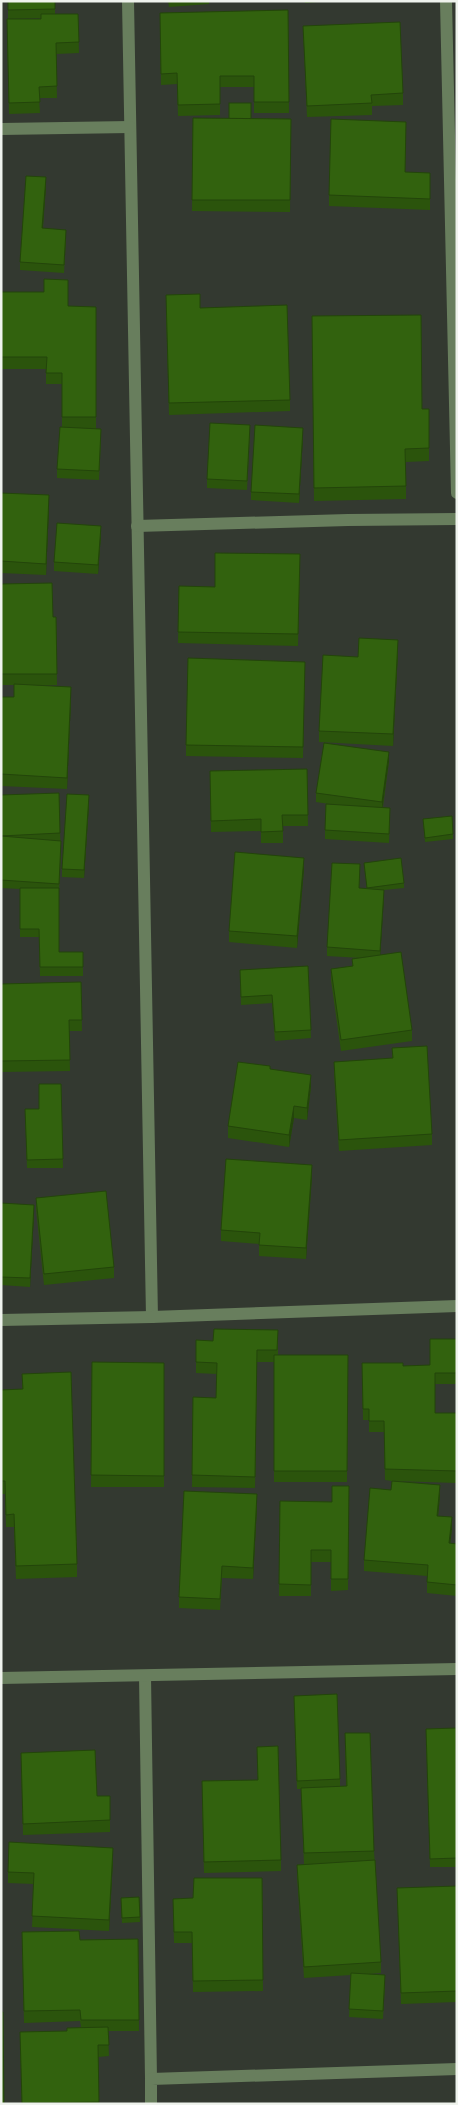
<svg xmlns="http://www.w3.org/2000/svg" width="458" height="2105" font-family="Literata,serif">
<rect width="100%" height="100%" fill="#333930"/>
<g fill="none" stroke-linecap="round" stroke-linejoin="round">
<g stroke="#687e5d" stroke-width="12">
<path d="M128 1 152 1317"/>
<path d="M446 1 457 493"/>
<path d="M1 129 130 127"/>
<path d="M137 526 348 520 457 519"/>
<path d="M1 1320 152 1317 457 1306"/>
<path d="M145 1676 151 2079"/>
<path d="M1 1678 457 1669"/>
<path d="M151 2104V2079L457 2069"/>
</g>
</g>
<g fill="#2b540c">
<path d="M8 1H55V14H78L79 53 56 54 57 98H39L40 113 9 114 7 31 41 18 8 19Z"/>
<path d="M168 1H209V4L169 7Z"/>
<path d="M305 1H329L305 3Z"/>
<path d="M288 10 289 113H254V87H220V115L178 116 177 84 161 85 160 13Z"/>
<path d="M303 26 403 93V105L372 106V115L307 117Z"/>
<path d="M193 118 291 119 290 212 192 211Z"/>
<path d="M430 173V210L329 206V195Z"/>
<path d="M46 186 43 228 66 238 64 273 20 270V262Z"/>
<path d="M1 292 68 306 96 307V429H87L101 438 99 480 57 478V469L62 428V384H46V369H1Z"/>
<path d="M166 307 200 308 290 400V411L169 415Z"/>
<path d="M312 316 422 409H429V461L406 462V499L314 501Z"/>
<path d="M250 434 247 490 207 488V479Z"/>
<path d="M303 437 299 503 251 500V492Z"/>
<path d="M1 493 49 506 46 575 1 573Z"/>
<path d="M101 534 98 574 54 571V562Z"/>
<path d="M300 554 298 646 178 643 179 586 215 587Z"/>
<path d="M1 584 53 617H56L57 685H28L71 699 67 789 1 786V697H14V685H1Z"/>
<path d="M398 651 393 746 319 742V731L358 657Z"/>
<path d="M305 662 303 758 186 756V745Z"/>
<path d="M389 761 383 807 390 816 389 843 325 839V830L336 805 316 802V793Z"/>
<path d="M307 769 308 826H283V843H261V831L211 832 210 771Z"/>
<path d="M1 795 60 833 61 849 59 892V952H83V976H40L39 937H20V889L1 888Z"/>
<path d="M89 804 84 878 62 877V869Z"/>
<path d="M423 819 453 834V839L425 842Z"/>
<path d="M364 863 404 883V888L384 890 380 955 412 1030V1041L341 1051 331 980V969L352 966V959L361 958 327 956V947L360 873 359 888 367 889Z"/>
<path d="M304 869 297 948 229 942V931Z"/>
<path d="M308 966 311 1038 275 1041 272 1003 241 1005 240 970Z"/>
<path d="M81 982 82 1031H69L70 1071 1 1072V984Z"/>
<path d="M392 1048 432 1134V1145L339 1151 334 1073V1062L392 1058Z"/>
<path d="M270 1069 311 1086 307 1120 294 1118 289 1147 228 1138V1126Z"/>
<path d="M61 1084 63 1168H27L25 1109H39Z"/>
<path d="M312 1176 306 1259 259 1256V1244L221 1241V1230Z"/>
<path d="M36 1198 114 1267V1278L44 1285 36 1209Z"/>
<path d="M1 1203 34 1213 30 1287 1 1285Z"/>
<path d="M278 1330V1355H348L347 1482H274V1362H257L255 1488 192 1487 193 1397 216 1398 217 1374 196 1373V1340L213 1341Z"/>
<path d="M457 1339V1384H435V1413H457V1483L393 1481 440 1496 438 1516 452 1529 450 1543 457 1544V1596L427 1593V1576L364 1571V1560L391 1490 392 1481 385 1480 384 1432H369V1420H363L362 1363 403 1366 430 1365Z"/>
<path d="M92 1362 164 1363V1487H91Z"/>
<path d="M22 1374 77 1564V1577L16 1579 14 1527H6L5 1494H1V1390L22 1389Z"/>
<path d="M349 1486 348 1590 331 1591V1562H311V1596H279L280 1501 332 1502Z"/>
<path d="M257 1506 253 1579 222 1578 220 1610 179 1608V1597Z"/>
<path d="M294 1704 340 1779V1786H346L345 1733 374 1851 381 1962V1973L369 1974 385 1984 383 2019 349 2017 351 1975 304 1978 297 1876V1865H304L301 1789H297Z"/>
<path d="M426 1729 457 1749V1867H430Z"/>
<path d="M257 1747 281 1860V1871L204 1873 202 1793 258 1780Z"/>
<path d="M21 1753 97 1796H110V1832L23 1835Z"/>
<path d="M113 1859 109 1931 32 1927 34 1884 8 1883V1872Z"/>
<path d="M262 1878 263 1991 193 1992 192 1943H174L173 1899 193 1898Z"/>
<path d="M457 1886V2002L401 2004 397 1888Z"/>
<path d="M139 1897 140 1922 122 1923 121 1898Z"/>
<path d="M22 1932 80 1940 138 1939 139 2031H108L109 2056 98 2057 99 2104H22L20 2032 67 2031 81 2027 80 2021 24 2023Z"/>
</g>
<g fill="#23450a">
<path d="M46 177V186L42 237V228Z"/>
<path d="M303 428V437L299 503V494Z"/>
<path d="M49 495V506L46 575V564Z"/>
<path d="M101 526V534L98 574V565Z"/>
<path d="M398 640V651L393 746V734Z"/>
<path d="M71 687V699L67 789V778Z"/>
<path d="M389 752V761L382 811V802Z"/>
<path d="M89 795V804L84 878V870Z"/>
<path d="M304 858V869L297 948V936Z"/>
<path d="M384 890V898L380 959V951Z"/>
<path d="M311 1075V1086L307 1120V1108Z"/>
<path d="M294 1106V1118L289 1147V1135Z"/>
<path d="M312 1165V1176L306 1259V1248Z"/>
<path d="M34 1205V1213L30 1287V1278Z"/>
<path d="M440 1485V1496L437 1527V1516Z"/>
<path d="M257 1494V1506L253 1579V1568Z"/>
<path d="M452 1517V1529L449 1554V1543Z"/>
<path d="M113 1848V1859L109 1931V1920Z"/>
</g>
<g fill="#32620e" stroke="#23450a">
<path d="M8 1H55V9L8 10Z"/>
<path d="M288 10 289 102H254V76H220V104L178 105 177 73 161 74 160 13Z"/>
<path d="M41 14H78L79 42 56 43 57 86 39 87 40 102 9 103 7 19H41Z"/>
<path d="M400 22 403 93 371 95 372 103 307 106 303 26Z"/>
<rect x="229" y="103" width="22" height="16"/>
<path d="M193 118 291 119 290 200H192Z"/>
<path d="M331 119 406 122 405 172 430 173V199L329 195Z"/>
<path d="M26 176 46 177 42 228 66 230 64 265 20 262Z"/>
<path d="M44 279 68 280V306L96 307V417H62V373H46L47 357H1V292H44Z"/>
<path d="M200 294V308L287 305 290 400 169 403 166 295Z"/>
<path d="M421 315 422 409H429V448L405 449 406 486 314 488 312 316Z"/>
<path d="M210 423 250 425 247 481 207 479Z"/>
<path d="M255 425 303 428 299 494 251 492Z"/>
<path d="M60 427 101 429 99 471 57 469Z"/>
<path d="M1 493 49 495 46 564 1 561Z"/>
<path d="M57 523 101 526 98 565 54 562Z"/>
<path d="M215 553 300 554 298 634 178 632 179 586 215 587Z"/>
<path d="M52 583 53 617H56L57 674H1V584Z"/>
<path d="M359 638 398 640 393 734 319 731 323 655 358 657Z"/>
<path d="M188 658 305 662 303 747 186 745Z"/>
<path d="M14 684 71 687 67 778 1 774V697H14Z"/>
<path d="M324 743 389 752 382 802 316 793Z"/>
<path d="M307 769 308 815H282L283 831 261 832V819L211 821 210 771Z"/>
<path d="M59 793 60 833 1 836V795Z"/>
<path d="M67 794 89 795 84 870 62 869Z"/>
<path d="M326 804 390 808 389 834 325 830Z"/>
<path d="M452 816 453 834 425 838 423 819Z"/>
<path d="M1 836 61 841 59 884 1 880Z"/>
<path d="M235 852 304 858 297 936 229 931Z"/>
<path d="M401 858 404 883 367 888 364 863Z"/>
<path d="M332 863 360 864 359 888 384 890 380 951 327 947Z"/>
<path d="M20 888H59V952H83V967H40L39 929H20Z"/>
<path d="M401 952 412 1030 341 1040 331 969 353 966 352 959Z"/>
<path d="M308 966 311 1030 275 1032 272 995 241 997 240 970Z"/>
<path d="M81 982 82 1020H69L70 1060 1 1061V984Z"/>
<path d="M427 1046 432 1134 339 1140 334 1062 393 1058 392 1048Z"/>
<path d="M238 1062 270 1066V1069L311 1075 307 1108 294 1106 289 1135 228 1126Z"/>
<path d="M39 1084H61L63 1159 27 1160 25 1109H39Z"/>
<path d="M226 1159 312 1165 306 1248 259 1245 260 1233 221 1230Z"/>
<path d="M106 1191 114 1267 44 1274 36 1198Z"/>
<path d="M1 1203 34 1205 30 1278 1 1277Z"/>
<path d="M214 1329 278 1330 277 1350H257L255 1477 192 1475 193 1397 216 1398 217 1363 196 1362V1340L213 1341Z"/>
<path d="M430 1339H457V1373H435V1413H457V1471L385 1469 384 1421H369V1409H363L362 1363H403V1366L430 1365Z"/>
<path d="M274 1355H348L347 1471H274Z"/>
<path d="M92 1362 164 1363V1476L91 1475Z"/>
<path d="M71 1372 77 1564 16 1566 14 1514 6 1515 5 1481H1V1390L23 1389 22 1374Z"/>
<path d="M392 1481 440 1485 437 1516 452 1517 449 1543 457 1544V1585L427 1582 428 1565 364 1560 370 1488 391 1490Z"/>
<path d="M332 1486H349L348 1579H331V1550H311V1585L279 1584 280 1501 332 1502Z"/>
<path d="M184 1491 257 1494 253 1568 222 1566 220 1599 179 1597Z"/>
<path d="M337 1694 340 1779 297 1781 294 1696Z"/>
<path d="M456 1728 457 1858 430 1859 426 1729Z"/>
<path d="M345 1733H370L374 1851 304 1853 301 1788 347 1786Z"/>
<path d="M278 1746 281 1860 204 1862 202 1781 258 1780 257 1747Z"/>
<path d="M95 1750 97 1796H110V1820L23 1824 21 1753Z"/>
<path d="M9 1842 113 1848 109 1920 32 1916 34 1873 8 1872Z"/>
<path d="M375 1860 381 1962 304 1967 297 1865Z"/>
<path d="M194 1878H262L263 1980 193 1981 192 1932H174L173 1899 193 1898Z"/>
<path d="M457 1886V1991L401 1993 397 1888Z"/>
<path d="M139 1897 140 1917 122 1918 121 1898Z"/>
<path d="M79 1931 80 1940 138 1939 139 2020H81L80 2010 24 2011 22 1932Z"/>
<path d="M351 1973 385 1975 383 2011 349 2009Z"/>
<path d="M1 2012H3L4 2104H1Z"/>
<path d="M108 2027 109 2045H98L99 2102 22 2103 20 2032 67 2031V2028Z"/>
</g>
<rect width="458" height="2105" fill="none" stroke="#eff3ed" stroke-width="5"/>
</svg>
